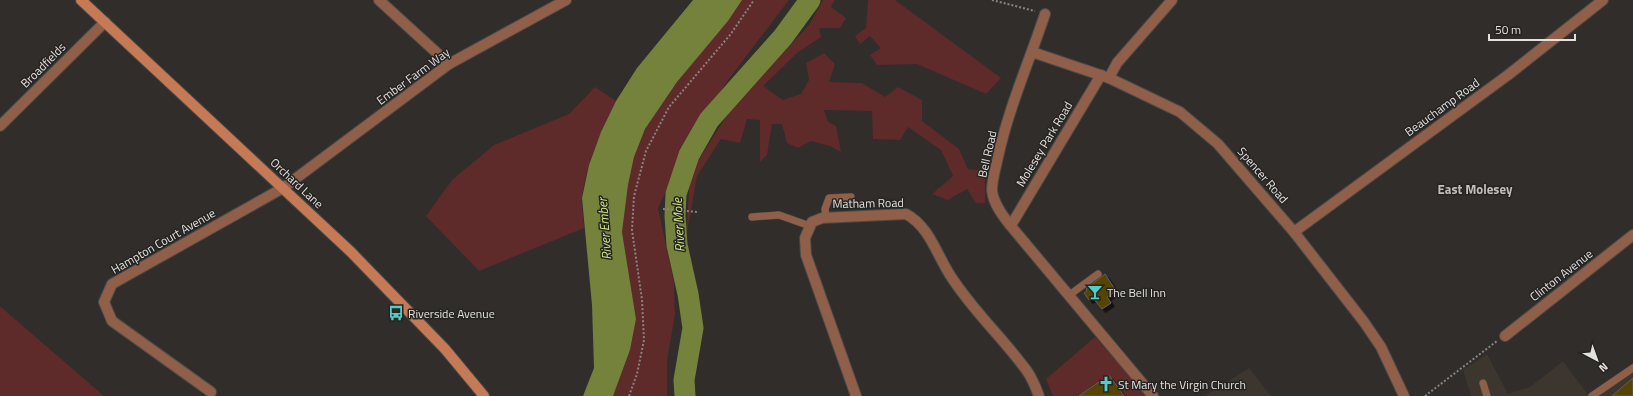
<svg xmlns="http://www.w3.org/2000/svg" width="1633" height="396" font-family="'Titillium Web',sans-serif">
<defs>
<filter id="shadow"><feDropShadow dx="3.5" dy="3.5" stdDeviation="0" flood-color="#0009"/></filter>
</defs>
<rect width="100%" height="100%" fill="#302d2b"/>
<g fill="#3c362f">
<path d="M1487 354 1508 394 1530 387 1563 361 1589 396H1471L1463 370Z"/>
<path d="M1633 364V396H1592Z"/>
<path d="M1249 368 1271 396H1205Z"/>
</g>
<g fill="#5f2a2a">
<path d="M742 0H789L725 84 685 150 658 208 674 283 675 314 667 361V396H613L630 350 636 319 622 232 628 185 634 157 645 129 677 82 728 21Z"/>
<path d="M823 0H835L831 7 846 18 840 28H819L821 37 797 53 763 86 783 100 801 94 809 80 806 63 824 53 835 64 829 82 862 83 885 97 898 87 922 100V121L959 149 968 169 985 171V203H976L967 189 948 200 932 194 953 176 941 150 908 127 900 140 873 139 872 111 824 110 828 122 836 126 841 152 830 146 811 141 798 148 787 143 782 124H772L767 155 760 162V120L747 119 740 143 721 139 697 176 686 238 690 173 731 109 809 25Z"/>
<path d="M868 0H895L1001 78 986 94 917 64 877 65 870 55 881 48 870 36 860 44 855 36 866 28Z"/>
<path d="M595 87 616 101C601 131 586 164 582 197 581 207 584 219 584 228L479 271 426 216 452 180 494 145 569 114Z"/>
<path d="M0 307H1L104 396H0Z"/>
<path d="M1095 337 1149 396H1053L1046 379Z"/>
</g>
<path fill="#74823b" d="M693 0H742L728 21 677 82 645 129 634 157 628 185 622 232 636 319 630 350 613 396H583L594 368 592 305 582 198 589 165 601 132 616 101 637 68Z"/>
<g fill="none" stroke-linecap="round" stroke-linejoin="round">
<path stroke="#74823b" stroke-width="21" d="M685 396 684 380 693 328 688 294 677 245 675 216 676 194 689 155 709 120 783 37 810 0"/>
</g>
<g fill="#544504" stroke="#605f5c" filter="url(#shadow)">
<path d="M1105 274 1116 291 1107 297 1111 303 1102 309 1093 298 1089 300 1084 293 1087 291 1086 289Z"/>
<path d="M1109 375 1124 396H1079Z"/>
<path d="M1633 378V396H1612Z"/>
</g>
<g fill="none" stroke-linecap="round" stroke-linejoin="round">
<g stroke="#4d4a48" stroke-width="8">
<g id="service">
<path d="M752 217 779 215 810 226"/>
<path d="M826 217 825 209 829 198 851 197"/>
<path d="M1068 296 1098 274"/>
<path d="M1483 383 1487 396"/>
<path d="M1592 396 1633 368"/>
</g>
</g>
<g stroke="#4d4a48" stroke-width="12">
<g id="minor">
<path d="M379 0 449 64"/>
<path d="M1045 14C1029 62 1009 107 998 157 996 167 992 179 992 190 993 203 1002 215 1010 225L1153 396"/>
<path d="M1032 52 1109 78 1180 112 1218 144 1294 232 1364 322 1381 347 1404 396"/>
<path d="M1109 78 1117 63 1172 0"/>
<path d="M0 126 105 22"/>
<path d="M1010 225 1013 222 1101 75"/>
<path d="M1294 232 1508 75 1603 0"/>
<path d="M1505 336 1633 235"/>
<path d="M211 392 112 321 104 302 112 284 283 188 449 64 566 0"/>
<path d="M856 396 806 255 805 238 812 222 822 218 906 214C929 226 937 255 950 275 972 310 1003 338 1027 371 1032 378 1036 388 1039 396"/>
</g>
</g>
<g stroke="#4d4a48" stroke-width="12">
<path id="secondary" d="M81 0 351 252 445 349 484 396"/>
</g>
<g stroke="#878483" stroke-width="2" stroke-dasharray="2 2" stroke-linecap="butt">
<path d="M992 0 1035 11"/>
<path d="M663 209 698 212"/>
<path d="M629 396 637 374 644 340 642 300 632 230 634 196 646 151 669 107 730 35 754 0"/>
<path d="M1425 396 1497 341"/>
</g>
<use href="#service" stroke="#8f5f49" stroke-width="7"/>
<use href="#minor" stroke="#8f5f49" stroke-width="10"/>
<use href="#secondary" stroke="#c57a55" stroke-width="10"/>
</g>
<defs>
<g id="bar-bare" transform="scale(1.2)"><path d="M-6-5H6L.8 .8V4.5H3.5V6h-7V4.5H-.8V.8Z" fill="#53cdc9" stroke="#262421" stroke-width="2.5" paint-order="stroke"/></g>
<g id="bus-bare" transform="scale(1.2)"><path d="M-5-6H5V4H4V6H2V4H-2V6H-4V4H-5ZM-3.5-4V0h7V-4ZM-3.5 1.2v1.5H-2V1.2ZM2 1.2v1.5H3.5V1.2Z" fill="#53cdc9" stroke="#262421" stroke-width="2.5" paint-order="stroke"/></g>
<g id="church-bare" transform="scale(1.2)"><path d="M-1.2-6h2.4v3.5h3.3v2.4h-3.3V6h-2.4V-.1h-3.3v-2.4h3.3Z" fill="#53cdc9" stroke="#262421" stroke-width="2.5" paint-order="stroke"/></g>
</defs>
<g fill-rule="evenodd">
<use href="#bar-bare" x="1095" y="292"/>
<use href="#bus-bare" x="396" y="313"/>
<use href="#church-bare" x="1106" y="384"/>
</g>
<g text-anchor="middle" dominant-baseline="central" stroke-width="3" stroke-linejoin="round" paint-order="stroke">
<g font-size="12" fill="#e3e1e0" stroke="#262421">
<text transform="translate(43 65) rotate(-45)">Broadfields</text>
<text transform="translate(413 76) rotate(-36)">Ember Farm Way</text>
<text transform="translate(1442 107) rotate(-36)">Beauchamp Road</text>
<text transform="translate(1044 144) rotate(-59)">Molesey Park Road</text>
<text transform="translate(987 154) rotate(-77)">Bell Road</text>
<text transform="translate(1263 175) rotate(49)">Spencer Road</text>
<text transform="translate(297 183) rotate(43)">Orchard Lane</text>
<text transform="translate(868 203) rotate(-1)">Matham Road</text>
<text transform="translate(163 241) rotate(-30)">Hampton Court Avenue</text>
<text transform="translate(1561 275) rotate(-38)">Clinton Avenue</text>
</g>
<g font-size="12" fill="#e3e1e0" stroke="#262421" text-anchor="start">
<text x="1107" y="292">The Bell Inn</text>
<text x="408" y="313">Riverside Avenue</text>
<text x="1118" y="384">St Mary the Virgin Church</text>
</g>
<g font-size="13" font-weight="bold" fill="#c1bebb" stroke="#262421">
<text x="1475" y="189">East Molesey</text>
</g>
<g font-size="13" font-style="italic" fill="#d2e883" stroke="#262421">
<text transform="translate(678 225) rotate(-93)">River Mole</text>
<text transform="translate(604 229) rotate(-94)">River Ember</text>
</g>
</g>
<g transform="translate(1597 360) rotate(139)" stroke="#262421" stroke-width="3" paint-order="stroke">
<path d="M0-3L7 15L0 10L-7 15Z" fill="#e3e1e0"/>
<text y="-6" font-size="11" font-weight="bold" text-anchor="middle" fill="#e3e1e0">N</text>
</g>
<path d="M1489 34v6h86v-6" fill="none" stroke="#e3e1e0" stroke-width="2"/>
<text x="1495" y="34" font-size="12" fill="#e3e1e0" stroke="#262421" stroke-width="3" paint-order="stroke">50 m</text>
</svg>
